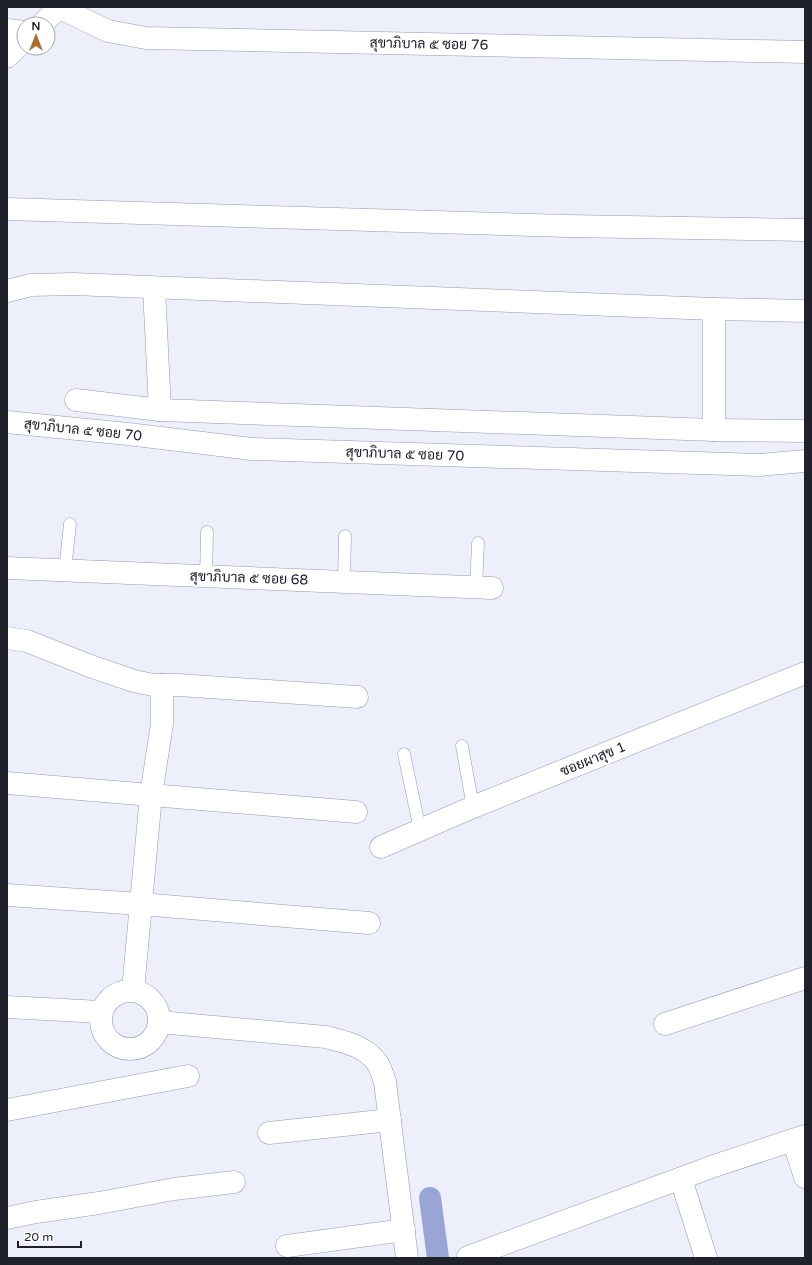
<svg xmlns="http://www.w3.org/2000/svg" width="812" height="1265" font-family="'Varela Round',Sarabun,sans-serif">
<rect width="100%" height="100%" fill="#edf0fa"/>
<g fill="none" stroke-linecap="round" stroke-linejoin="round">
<path stroke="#98a5d6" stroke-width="22" d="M430 1198 438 1258"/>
<g stroke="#9399b0" stroke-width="13">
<g id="lane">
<path d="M65 571 70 524"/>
<path d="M206 577 207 532"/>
<path d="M344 582 345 536"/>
<path d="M476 587 478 543"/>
<path d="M462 746 473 807"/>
<path d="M404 754 420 830"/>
</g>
</g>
<g stroke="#9399b0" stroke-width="23">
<g id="street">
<path d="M60 8 108 31 146 38 805 52"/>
<path d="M7 30 24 32"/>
<path d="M7 209 567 226 805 230"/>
<path d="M154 288 160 410 714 430V309"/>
<path d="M7 291 31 285 73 284 714 309 805 311"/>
<path d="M76 400 160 410"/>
<path d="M7 422 128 434 252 449 760 465 805 461"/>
<path d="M714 430 805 431"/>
<path d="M7 568 492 588"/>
<path d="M7 638 27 641 90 666 134 681 153 685H178L357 697"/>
<path d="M7 783 356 812"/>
<path d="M381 847 473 807 805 673"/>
<path d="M7 895 141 904 369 923"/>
<path d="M133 990 151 795 162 724V685"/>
<circle cx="130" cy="1020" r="29"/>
<path d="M7 1007 101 1012"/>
<path d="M159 1022 326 1037C345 1042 366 1046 378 1064 381 1069 383 1076 385 1082L407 1258"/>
<path d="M665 1024 805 978"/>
<path d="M7 1110 188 1076"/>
<path d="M269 1133 390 1120"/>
<path d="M793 1140 805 1177"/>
<path d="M681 1179 706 1258"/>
<path d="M7 1218 36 1212 99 1203 174 1189 234 1182"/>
<path d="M287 1246 404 1230"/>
<path d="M468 1257 714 1166 805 1136"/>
</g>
</g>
<g stroke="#9399b0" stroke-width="23">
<g id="secondary">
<path d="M42 24 60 7"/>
<path d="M7 57 24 41"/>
</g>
</g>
<use href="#lane" stroke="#fff" stroke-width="12"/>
<use href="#street" stroke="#fff" stroke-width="22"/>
<use href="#secondary" stroke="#fff" stroke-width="22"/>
</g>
<g text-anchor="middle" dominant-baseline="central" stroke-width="4" stroke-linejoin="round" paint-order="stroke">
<g font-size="14" fill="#20222b" stroke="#fff">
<text transform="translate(429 44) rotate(1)">สุขาภิบาล ๕ ซอย 76</text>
<text transform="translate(83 430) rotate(6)">สุขาภิบาล ๕ ซอย 70</text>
<text transform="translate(405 454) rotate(2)">สุขาภิบาล ๕ ซอย 70</text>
<text transform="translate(249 578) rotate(2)">สุขาภิบาล ๕ ซอย 68</text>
<text transform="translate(593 759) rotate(-22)">ซอยผาสุข 1</text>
</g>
</g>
<rect width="812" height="1265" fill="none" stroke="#20222b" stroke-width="16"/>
<g transform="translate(36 36)"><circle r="19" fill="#ffffff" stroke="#a6a7aa"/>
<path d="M0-3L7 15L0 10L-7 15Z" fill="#ab6e31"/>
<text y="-6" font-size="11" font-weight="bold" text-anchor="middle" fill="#20222b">N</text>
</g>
<path d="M18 1241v6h63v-6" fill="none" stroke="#20222b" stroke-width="2"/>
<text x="24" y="1241" font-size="12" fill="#20222b" stroke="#ffffff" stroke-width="3" paint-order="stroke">20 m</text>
</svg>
